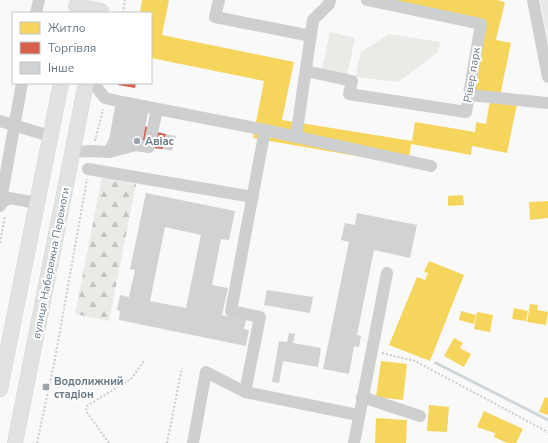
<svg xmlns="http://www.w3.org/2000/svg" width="548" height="443" font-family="'Nunito Sans',sans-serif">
<defs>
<pattern id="forest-firs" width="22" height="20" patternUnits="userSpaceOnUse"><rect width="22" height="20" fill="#e8ebe6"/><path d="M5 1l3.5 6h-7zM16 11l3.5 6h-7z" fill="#c0c3c0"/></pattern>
</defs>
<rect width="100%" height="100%" fill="#f9f9f9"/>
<path fill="#e8e9e9" d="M540 0H548V41Z"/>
<g fill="#e8ebe6">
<path d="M330 32 355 38 347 75 322 70Z"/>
<path d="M389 34 440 42 438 52 398 82 355 77 361 52Z"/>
</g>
<path fill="url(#forest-firs)" d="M102 177 136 184 109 321 75 314Z"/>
<g fill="#f6d55c">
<path d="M142 0H169L162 35 294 62 282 120 412 141 415 122 475 132 476 122 486 124 490 100 474 97 477 22 375 0H497L505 2 496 40 511 43 499 101 517 104 507 153 472 146 471 155 411 144 408 165 253 138 264 81 151 58V13H140Z"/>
<path d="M463 195 464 205 448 206V196Z"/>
<path d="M548 201V218L530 220 529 202Z"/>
<path d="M429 261 464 275 430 361 389 345 417 277 425 280 428 273 424 272Z"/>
<path d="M530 304 538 305 537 310 548 312 546 325 527 322Z"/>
<path d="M514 308 528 311 526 321 512 319Z"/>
<path d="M461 311 476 315 474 324 459 320Z"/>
<path d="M477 312 493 315 490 332 474 329Z"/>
<path d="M454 338 463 343 460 348 471 354 464 367 444 356Z"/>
<path d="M381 361 407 364 403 400 376 397Z"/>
<path d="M545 397 548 398V415L539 412Z"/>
<path d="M429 405 449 407 447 432 427 431Z"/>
<path d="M484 411 523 429 516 443H507L494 437 495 433 477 427Z"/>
<path d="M376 418 407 420 406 443H375Z"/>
</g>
<g fill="#d6604d">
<path d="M119 83H136L135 88 118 85Z"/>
<path d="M133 124 157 129V132L166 134 163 149 129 146Z"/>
</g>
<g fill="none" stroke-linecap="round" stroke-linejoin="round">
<path stroke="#ced6d9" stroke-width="3" d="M436 363 548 420"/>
</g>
<g fill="#d0d2d3" fill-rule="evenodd">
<path d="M166 134 176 136 172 151 163 149Z"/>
<path d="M146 193 235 211 229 240 221 239 212 285 228 288 222 315 246 320 244 329 249 330 246 346 119 320 120 311 117 310 120 295 129 297 135 270 130 269ZM165 227 201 235 186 308 150 301Z"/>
<path d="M357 213 417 225 410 258 374 250 357 335 361 336 359 347 354 346 349 374 323 369 349 242 341 240 345 223 355 225Z"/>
<path d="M267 290 313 297 310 313 264 305Z"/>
<path d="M289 333 295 334 293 343 321 348 318 367 283 361 279 383 272 382 279 341 287 342Z"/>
</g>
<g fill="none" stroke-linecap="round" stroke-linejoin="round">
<g stroke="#d5d6d7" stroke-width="16">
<g id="major">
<path d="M76 6 101 11"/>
<path d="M0 389 61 83"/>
<path d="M15 443 86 83"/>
</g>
</g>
<g stroke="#cbcccd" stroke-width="2" stroke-dasharray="2 2" stroke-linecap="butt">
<path d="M123 13 125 0"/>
<path d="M95 141 103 109"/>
<path d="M0 243 5 216"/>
<path d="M382 353 415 361 548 432"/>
<path d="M37 443 55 359 87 179"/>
<path d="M109 443 86 411 87 406 131 379 144 361"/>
<path d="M167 443 182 368"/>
</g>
<g stroke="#cecfd0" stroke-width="12">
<path d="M219 0 215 17 311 36"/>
<path d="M533 0 548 77"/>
<path d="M36 13 39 0"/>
<path d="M306 71 352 81 349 94 466 112 481 24 367 0"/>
<path d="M469 95 548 103"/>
<path d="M122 102 265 130 431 166"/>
<path d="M0 121 50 136"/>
<path d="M296 137 313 20 329 4 330 0"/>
<path d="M136 145 143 106"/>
<path d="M125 148 132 104"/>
<path d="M73 152 92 151 109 152 115 140 122 102 105 98 93 83"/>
<path d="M109 152 136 145 149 147 157 109"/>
<path d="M88 169 253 197"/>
<path d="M0 204 9 198 37 203"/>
<path d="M0 206 22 83"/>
<path d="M245 392 260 317 231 311 265 130"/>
<path d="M362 397 420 416"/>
<path d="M193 443 206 372 245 392 358 415"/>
<path d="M354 443 387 273"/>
</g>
<use href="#major" stroke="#e1e2e2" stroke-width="15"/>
</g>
<g fill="#99a4ac" stroke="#fff" stroke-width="1.5">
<circle cx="137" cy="141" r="4"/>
<rect x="42" y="383" width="8" height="8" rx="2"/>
</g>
<g text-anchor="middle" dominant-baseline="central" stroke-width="4" stroke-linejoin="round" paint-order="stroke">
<g font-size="11" fill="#657683" stroke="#fff">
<text transform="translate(472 75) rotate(-81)">Рівер парк</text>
<text transform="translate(51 263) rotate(-79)">вулиця Набережна Перемоги</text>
</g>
<g font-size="11" font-weight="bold" fill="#657683" stroke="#fff" text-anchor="start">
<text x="145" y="141">Авіас</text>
<text x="54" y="381">Водолижний<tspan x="54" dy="13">стадіон</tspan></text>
</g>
</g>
<rect x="12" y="12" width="140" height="72" fill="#ffffff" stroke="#c1c8cd"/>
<rect x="20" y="22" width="20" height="12" fill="#f6d55c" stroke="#c1c8cd"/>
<text x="48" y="32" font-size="12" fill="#657683">Житло</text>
<rect x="20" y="42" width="20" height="12" fill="#d6604d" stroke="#c1c8cd"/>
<text x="48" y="52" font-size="12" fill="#657683">Торгівля</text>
<rect x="20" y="62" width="20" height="12" fill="#d0d2d3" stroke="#c1c8cd"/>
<text x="48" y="72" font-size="12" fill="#657683">Інше</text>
</svg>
